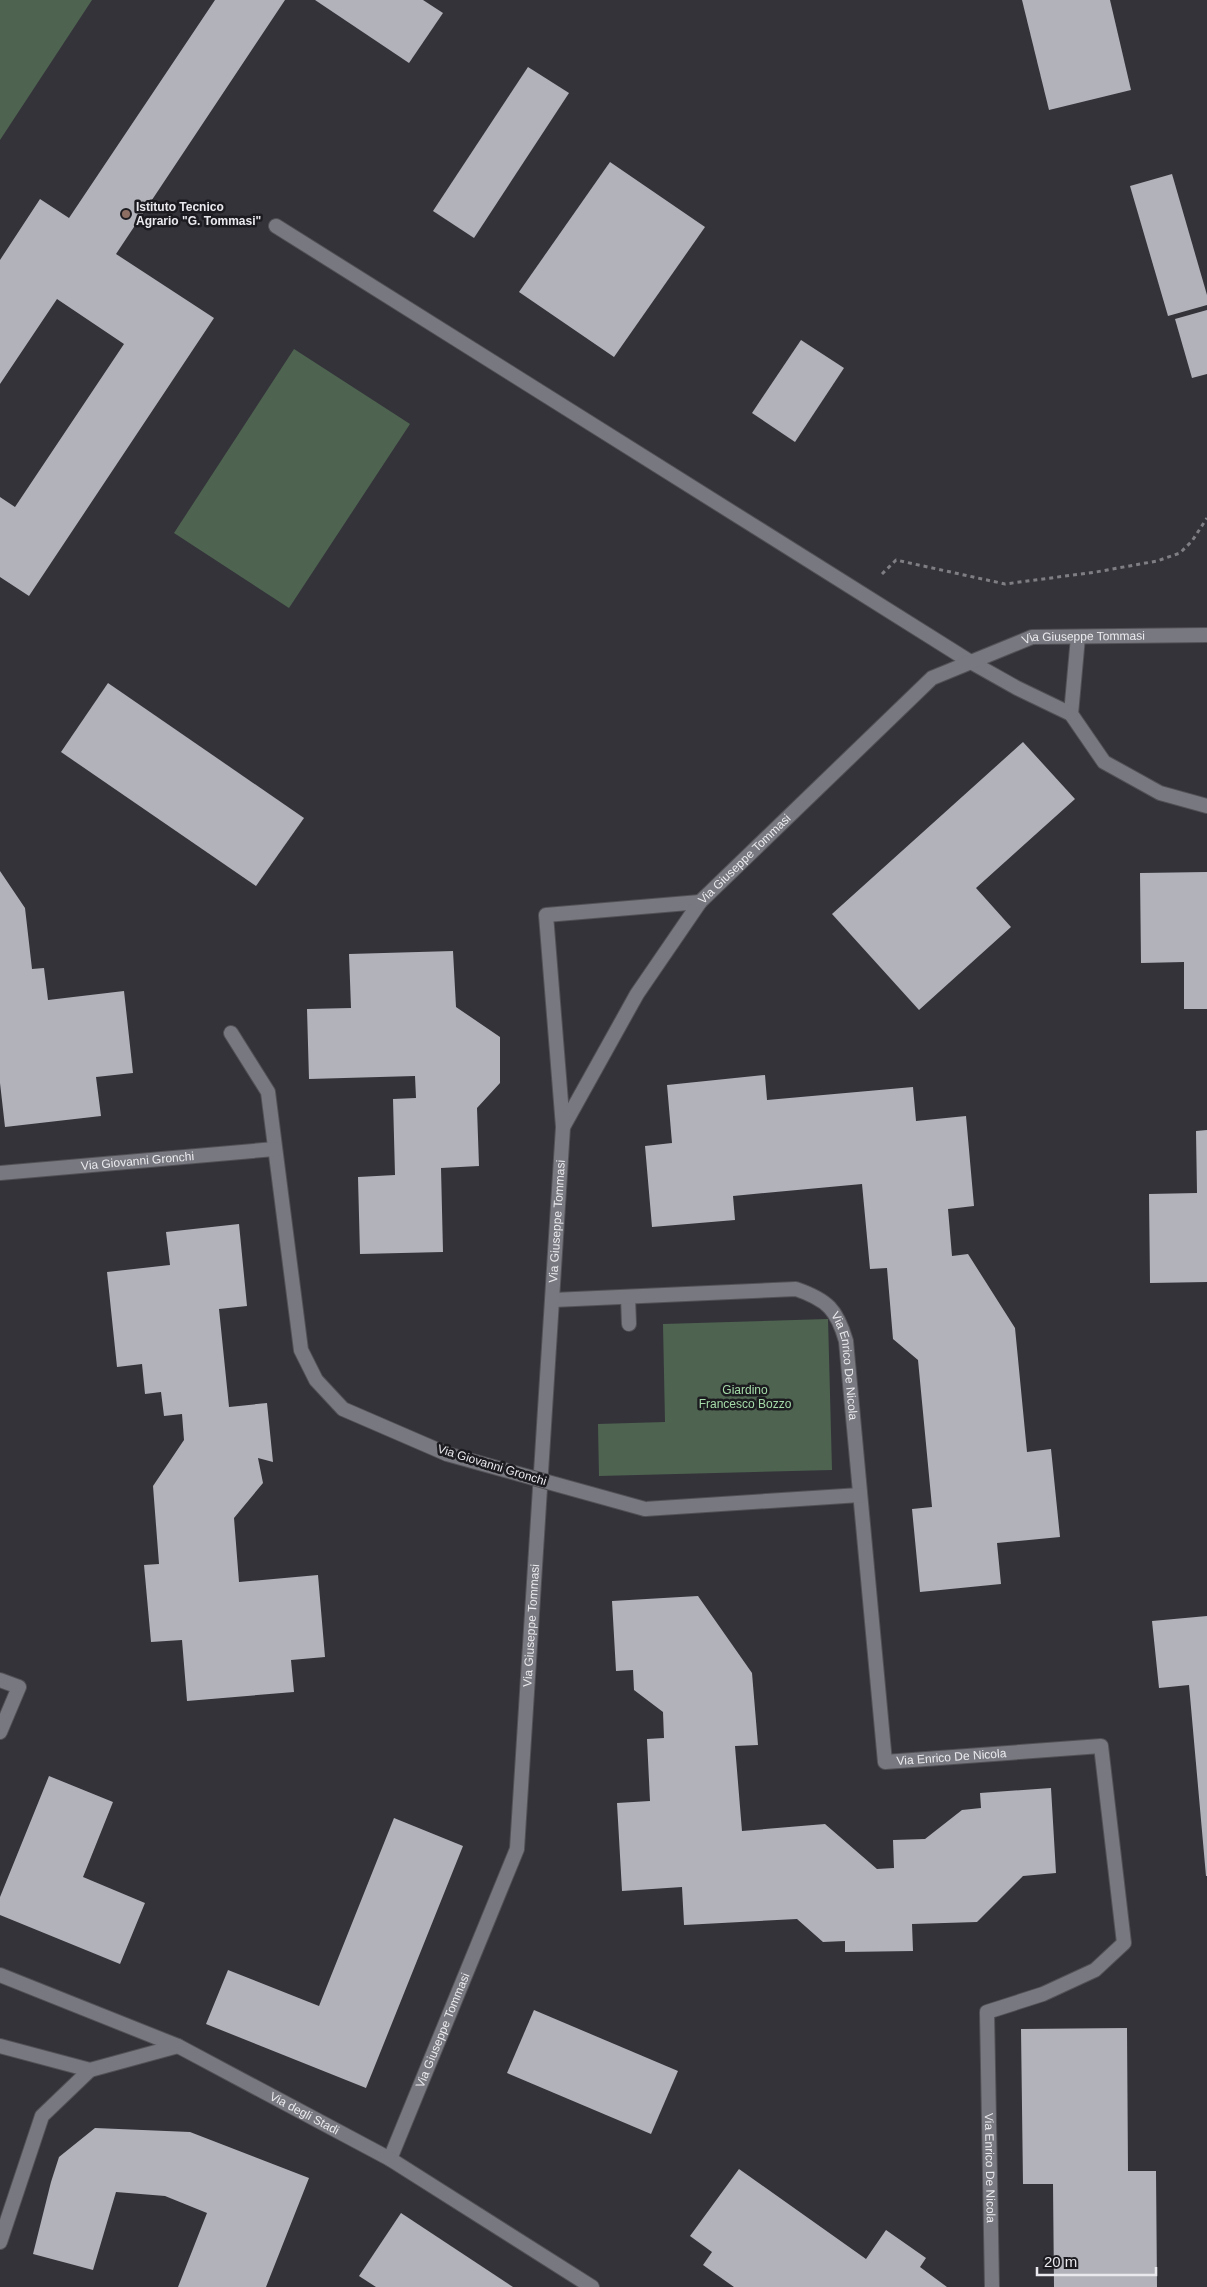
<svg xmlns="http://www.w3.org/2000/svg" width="1207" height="2287" font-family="Arial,sans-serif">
<rect width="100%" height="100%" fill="#34333a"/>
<g fill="#4e6450">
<path d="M0 0H92L0 140Z"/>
<path d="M294 349 410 424 289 608 174 533Z"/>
<path d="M828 1319 832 1470 599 1476 598 1424 665 1422 663 1324Z"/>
</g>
<g fill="#b2b2ba">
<path d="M215 0H285L116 254 214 318 29 596 0 577V497L15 507 124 344 57 299 0 384V260L40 199 69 218Z"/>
<path d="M315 0H423L443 13 409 63Z"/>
<path d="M1022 0H1110L1131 90 1049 110Z"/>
<path d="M528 67 569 93 474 238 433 211Z"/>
<path d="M610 162 705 227 614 357 519 292Z"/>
<path d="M1172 174 1207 295V305L1168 316 1130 186Z"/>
<path d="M1207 310V374L1192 378 1175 319Z"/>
<path d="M801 340 844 368 795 442 752 413Z"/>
<path d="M108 683 304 818 256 886 61 752Z"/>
<path d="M1023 742 1075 799 976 888 1011 927 919 1010 832 914Z"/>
<path d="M0 871 25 908 32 969 44 968 48 1000 124 991 133 1073 96 1077 101 1116 5 1127 0 1083Z"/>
<path d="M1207 872V1009H1184V962L1141 963 1140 873Z"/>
<path d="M453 951 456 1007 500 1037V1083L477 1108 479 1166 441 1168 443 1252 360 1254 358 1177 395 1175 393 1099 416 1098 415 1076 309 1079 307 1009 351 1008 349 954Z"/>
<path d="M765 1075 767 1100 913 1087 916 1121 966 1116 974 1206 948 1209 952 1256 968 1254 1015 1328 1027 1452 1051 1449 1060 1537 997 1543 1001 1584 920 1592 912 1509 932 1507 918 1360 893 1339 887 1268 870 1269 862 1184 733 1196 735 1220 652 1227 645 1146 672 1143 667 1085Z"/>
<path d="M1207 1130V1282L1150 1283 1149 1194 1197 1193 1196 1131Z"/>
<path d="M239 1224 247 1306 219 1309 229 1407 267 1403 273 1462 258 1458 263 1483 234 1518 239 1582 318 1575 325 1657 291 1660 294 1692 187 1701 182 1640 151 1642 144 1565 159 1564 153 1486 184 1440 182 1414 164 1416 161 1392 145 1394 142 1364 117 1367 107 1272 170 1265 166 1232Z"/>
<path d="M698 1596 752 1673 758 1745 735 1746 742 1831 825 1824 877 1869 894 1868 893 1840 925 1839 962 1810 981 1808 980 1793 1051 1788 1056 1873 1023 1876 977 1922 912 1924 913 1951 845 1952V1941L823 1942 797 1919 684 1925 682 1887 622 1891 617 1803 650 1801 647 1739 664 1738 663 1712 634 1690 633 1670 616 1671 612 1601Z"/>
<path d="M1207 1616V1876H1206L1189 1685 1159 1688 1152 1621Z"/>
<path d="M49 1776 113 1802 83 1877 145 1903 120 1964 0 1915V1897Z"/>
<path d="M394 1818 463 1846 366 2088 206 2024 228 1970 319 2006Z"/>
<path d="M534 2010 678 2071 651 2134 507 2073Z"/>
<path d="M1127 2028 1128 2171H1156L1157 2287H1054L1053 2184H1023L1021 2029Z"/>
<path d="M95 2128 190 2132 309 2178 266 2287H178L207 2213 165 2196 116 2192 93 2270 33 2254 51 2182 59 2157Z"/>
<path d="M739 2169 866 2259 886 2230 926 2258 920 2267 947 2287H734L703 2265 712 2252 690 2236Z"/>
<path d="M401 2213 513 2287H376L359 2276Z"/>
</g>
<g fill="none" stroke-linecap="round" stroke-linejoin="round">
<g stroke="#525156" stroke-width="16">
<g id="service">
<path d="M276 226 969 661"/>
<path d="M563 1127 546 915 700 902"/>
<path d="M628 1297 629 1324"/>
</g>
</g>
<g stroke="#525156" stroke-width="16">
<g id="minor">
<path d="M1078 637 1071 714 1104 762 1160 793 1207 806"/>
<path d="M969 661 1017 688 1071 714"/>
<path d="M231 1033 268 1092 301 1350 316 1380 343 1409 447 1454"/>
<path id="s1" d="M0 1173 275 1149"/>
<path id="s2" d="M553 1300 796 1289C828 1300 837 1310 846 1341L885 1762 1101 1746 1124 1943 1095 1970 1043 1994 987 2012 992 2287"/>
<path d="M645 1509 860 1495"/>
<path d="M0 1680 19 1687 0 1732"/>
<path d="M0 2046 90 2070 178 2046"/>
<path id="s3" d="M390 2159 517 1849 563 1127 637 994 700 902 932 678 1032 637 1207 635"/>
<path d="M0 2242 42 2116 90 2070"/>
</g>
</g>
<g stroke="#525156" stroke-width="16">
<g id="tertiary">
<path id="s4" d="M0 1975 178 2046 390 2159 592 2287"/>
</g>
</g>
<path stroke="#7e7e83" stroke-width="3" stroke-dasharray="4 4" stroke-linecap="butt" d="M882 574 896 560 1005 584 1096 572 1157 561 1180 553 1192 541 1207 518"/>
<use href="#service" stroke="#787880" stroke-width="14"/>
<use href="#minor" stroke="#787880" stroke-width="14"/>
<use href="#tertiary" stroke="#787880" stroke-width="14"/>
<g stroke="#525156" stroke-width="16" stroke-linecap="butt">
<path id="minor-bridge" d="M447 1454 645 1509"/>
</g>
<use href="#minor-bridge" stroke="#787880" stroke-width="14"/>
</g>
<circle fill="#8d6e63" stroke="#1c1b1f" stroke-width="2" cx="126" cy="214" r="5"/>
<g text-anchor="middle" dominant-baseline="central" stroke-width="5" stroke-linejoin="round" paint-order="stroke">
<g font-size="12" font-weight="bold" fill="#eaeaee" stroke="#1c1b1f" text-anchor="start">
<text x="136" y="207">Istituto Tecnico<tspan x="136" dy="14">Agrario "G. Tommasi"</tspan></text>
</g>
<g font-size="12" fill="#eaeaee" stroke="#1c1b1f">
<text stroke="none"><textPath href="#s3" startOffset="1804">Via Giuseppe Tommasi</textPath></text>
<text stroke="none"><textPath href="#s3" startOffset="1384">Via Giuseppe Tommasi</textPath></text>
<text stroke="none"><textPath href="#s1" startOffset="138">Via Giovanni Gronchi</textPath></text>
<text stroke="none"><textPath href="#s3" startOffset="964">Via Giuseppe Tommasi</textPath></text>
<text stroke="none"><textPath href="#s2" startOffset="344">Via Enrico De Nicola</textPath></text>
<text transform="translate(492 1465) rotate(17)">Via Giovanni Gronchi</text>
<text stroke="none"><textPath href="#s3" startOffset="559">Via Giuseppe Tommasi</textPath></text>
<text stroke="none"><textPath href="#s2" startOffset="809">Via Enrico De Nicola</textPath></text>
<text stroke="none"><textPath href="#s3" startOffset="139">Via Giuseppe Tommasi</textPath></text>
<text stroke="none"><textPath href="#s4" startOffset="335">Via degli Stadi</textPath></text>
<text stroke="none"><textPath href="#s2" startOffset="1469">Via Enrico De Nicola</textPath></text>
</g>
<g font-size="12" fill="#a5dba9" stroke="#1c1b1f">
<text x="745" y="1390">Giardino<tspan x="745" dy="14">Francesco Bozzo</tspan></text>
</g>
</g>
<path d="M1037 2267v8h119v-8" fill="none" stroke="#eaeaee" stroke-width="2.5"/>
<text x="1044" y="2267" font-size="15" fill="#eaeaee" stroke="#1c1b1f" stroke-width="4" paint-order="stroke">20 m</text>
</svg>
